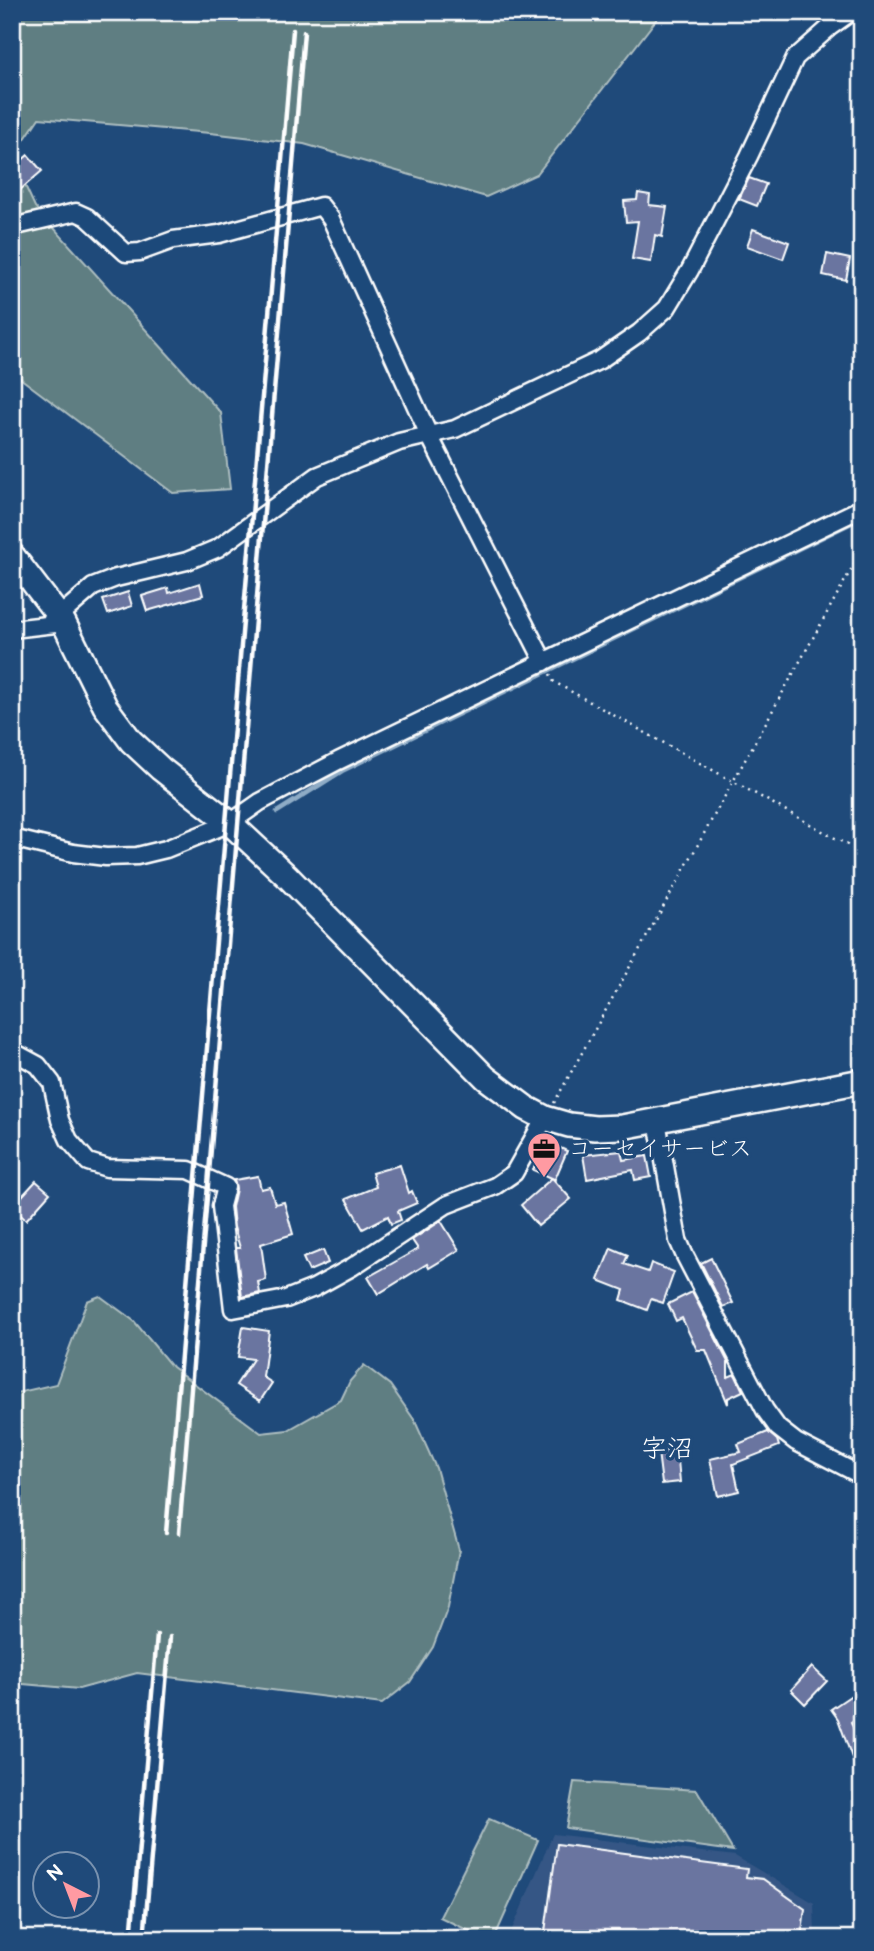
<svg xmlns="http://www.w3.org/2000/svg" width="874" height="1951" font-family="'Balsamiq Sans','Klee One',sans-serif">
<rect width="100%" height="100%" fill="#1f4a7a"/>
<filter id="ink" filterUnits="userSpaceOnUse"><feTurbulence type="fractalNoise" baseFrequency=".0143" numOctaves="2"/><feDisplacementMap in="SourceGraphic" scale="14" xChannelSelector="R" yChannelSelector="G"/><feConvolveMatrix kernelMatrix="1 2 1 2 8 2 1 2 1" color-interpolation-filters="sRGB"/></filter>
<g filter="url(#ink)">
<path fill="#365785" d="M553 1834 735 1856 814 1903 815 1939H508Z"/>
<g fill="#5e7e82" stroke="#aebec0" stroke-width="2">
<path d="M12 12H662L537 174 486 197 304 144 210 133 39 118 18 149 23 181 35 207 221 413 230 489 173 493 12 372Z"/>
<path d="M100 1296 134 1321 172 1367 261 1433 288 1430 341 1400 350 1381 364 1365 390 1385 415 1421 436 1468 459 1550 448 1607 433 1647 410 1682 382 1704 137 1673 79 1689 12 1683V1394L56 1384 87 1301Z"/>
<path d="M574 1782 697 1790 733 1851 566 1828Z"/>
<path d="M489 1819 538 1840 494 1939H486L440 1917Z"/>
</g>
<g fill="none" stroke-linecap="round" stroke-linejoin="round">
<path stroke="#8facc6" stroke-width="4.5" d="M277 812 342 771 862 518"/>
</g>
<g fill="#6a75a0" stroke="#fff" stroke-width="2">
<path d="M28 155 42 171 12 197V169Z"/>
<path d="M749 178 766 184 757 206 739 199Z"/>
<path d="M638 193 650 195 649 205 667 207 662 237 655 235 651 262 632 259 638 221 626 222 624 201 637 200Z"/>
<path d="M753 229 789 242 783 259 747 246Z"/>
<path d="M827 254 850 259 846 280 823 275Z"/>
<path d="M200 583 203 595 147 611 142 596 168 588 169 593Z"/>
<path d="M128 592 132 606 108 614 103 600Z"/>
<path d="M545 1141 567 1151 555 1179H553L571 1199 538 1226 521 1205 552 1178 533 1170Z"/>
<path d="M621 1151 623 1160 647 1156 651 1177 635 1180 633 1170 587 1179 583 1155Z"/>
<path d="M400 1165 409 1193 412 1191 417 1203 398 1211 401 1220 391 1224 388 1216 363 1229 346 1199 376 1187 372 1173Z"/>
<path d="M258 1176 261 1189 270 1187 275 1204 284 1202 293 1234 261 1244 266 1280 258 1282 260 1293 242 1297 236 1248H240L234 1227 232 1207 236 1189 234 1180Z"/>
<path d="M36 1181 50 1193 26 1220 12 1207Z"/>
<path d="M441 1221 459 1250 429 1268 427 1264 378 1294 368 1277 418 1249 412 1240Z"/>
<path d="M611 1248 628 1255 624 1264 648 1272 651 1263 674 1272 663 1303 651 1299 647 1310 621 1300 624 1290 598 1280Z"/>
<path d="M323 1250 328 1263 309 1271 303 1258Z"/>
<path d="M711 1258 733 1303 723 1307 701 1263Z"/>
<path d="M692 1292 728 1362V1377L735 1374 743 1391 728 1398V1404L706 1350H697L682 1318 676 1321 668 1304Z"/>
<path d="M243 1327 269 1331 263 1377 272 1383 260 1401 236 1385 253 1359 238 1357Z"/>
<path d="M768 1432 777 1440 779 1446 733 1464 739 1491 718 1496 710 1459 741 1452 738 1444Z"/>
<path d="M677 1450 680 1482 662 1484 658 1452Z"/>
<path d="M812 1667 827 1681 805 1704 791 1690Z"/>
<path d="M856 1692 862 1700V1715L851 1722 862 1752 860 1780 838 1719 831 1709Z"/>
<path d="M557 1844 747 1869 746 1877 763 1879 805 1909 801 1939H544Z"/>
</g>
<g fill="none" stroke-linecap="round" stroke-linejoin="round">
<g stroke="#fff" stroke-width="21">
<g id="street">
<path d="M12 227 76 212 87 217 126 253 140 252 173 240 219 234 321 206 331 219 429 435 544 662"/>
<path d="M12 629 64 623V612L93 587 116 578 187 561 218 548 317 476 399 442 455 429 600 360 639 333 667 308 690 270 749 156 795 58 830 27 851 12"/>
<path d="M12 838 73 853 106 857 137 856 166 849 230 823 260 802 338 761 862 508"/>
<path d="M12 1051 38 1065 52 1083 60 1120 69 1140 88 1162 107 1168 189 1170 226 1187 221 1206 233 1309 286 1299 314 1288 352 1267 446 1205 495 1186 514 1173 545 1118"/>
<path d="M657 1121 678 1240 685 1256 765 1410 778 1428 796 1442 862 1476"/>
</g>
</g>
<g stroke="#fff" stroke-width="28">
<path id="secondary" d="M12 555 64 623 105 706 131 741 161 769 230 823 288 877 486 1078 526 1108 545 1118 569 1125 595 1128 622 1127 862 1081"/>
</g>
<g stroke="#fff" stroke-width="2.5" stroke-dasharray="2 5" stroke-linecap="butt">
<path d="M550 674 554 682 862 853"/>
<path d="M554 1103 862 550"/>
</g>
<use href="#street" stroke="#1f4a7a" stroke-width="16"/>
<use href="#secondary" stroke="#1f4a7a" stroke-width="23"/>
<g stroke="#fff" stroke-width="4.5">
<path d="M166 1533 293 30"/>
<path d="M179 1533 304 32"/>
<path d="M131 1939 157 1635"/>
<path d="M144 1939 170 1637"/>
</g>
</g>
</g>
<defs>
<g id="office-pin" transform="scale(1.75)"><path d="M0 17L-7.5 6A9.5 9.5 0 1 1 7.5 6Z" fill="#ff9aa2" stroke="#1f4a7a"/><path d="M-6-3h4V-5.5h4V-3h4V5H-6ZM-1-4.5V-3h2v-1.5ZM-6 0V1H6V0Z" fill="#111"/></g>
</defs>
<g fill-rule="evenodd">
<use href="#office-pin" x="544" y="1149"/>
</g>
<g text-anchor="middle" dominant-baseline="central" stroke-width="7" stroke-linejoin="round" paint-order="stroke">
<g font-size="23" fill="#fff" stroke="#1f4a7a" text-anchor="start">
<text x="568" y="1149">コーセイサービス</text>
</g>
<g font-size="26" fill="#fff" stroke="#1f4a7a">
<text x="667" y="1449">字沼</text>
</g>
</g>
<rect width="874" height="1951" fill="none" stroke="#1f4a7a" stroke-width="42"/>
<rect x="21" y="21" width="832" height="1909" fill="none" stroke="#fff" stroke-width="2.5" filter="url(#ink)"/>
<g transform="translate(66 1885) rotate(318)"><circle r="33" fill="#1f4a7a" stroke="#7992af" stroke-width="2"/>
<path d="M0-5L12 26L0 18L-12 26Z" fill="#ff9aa2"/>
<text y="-10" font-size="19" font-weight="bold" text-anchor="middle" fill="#ffffff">N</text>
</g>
</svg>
